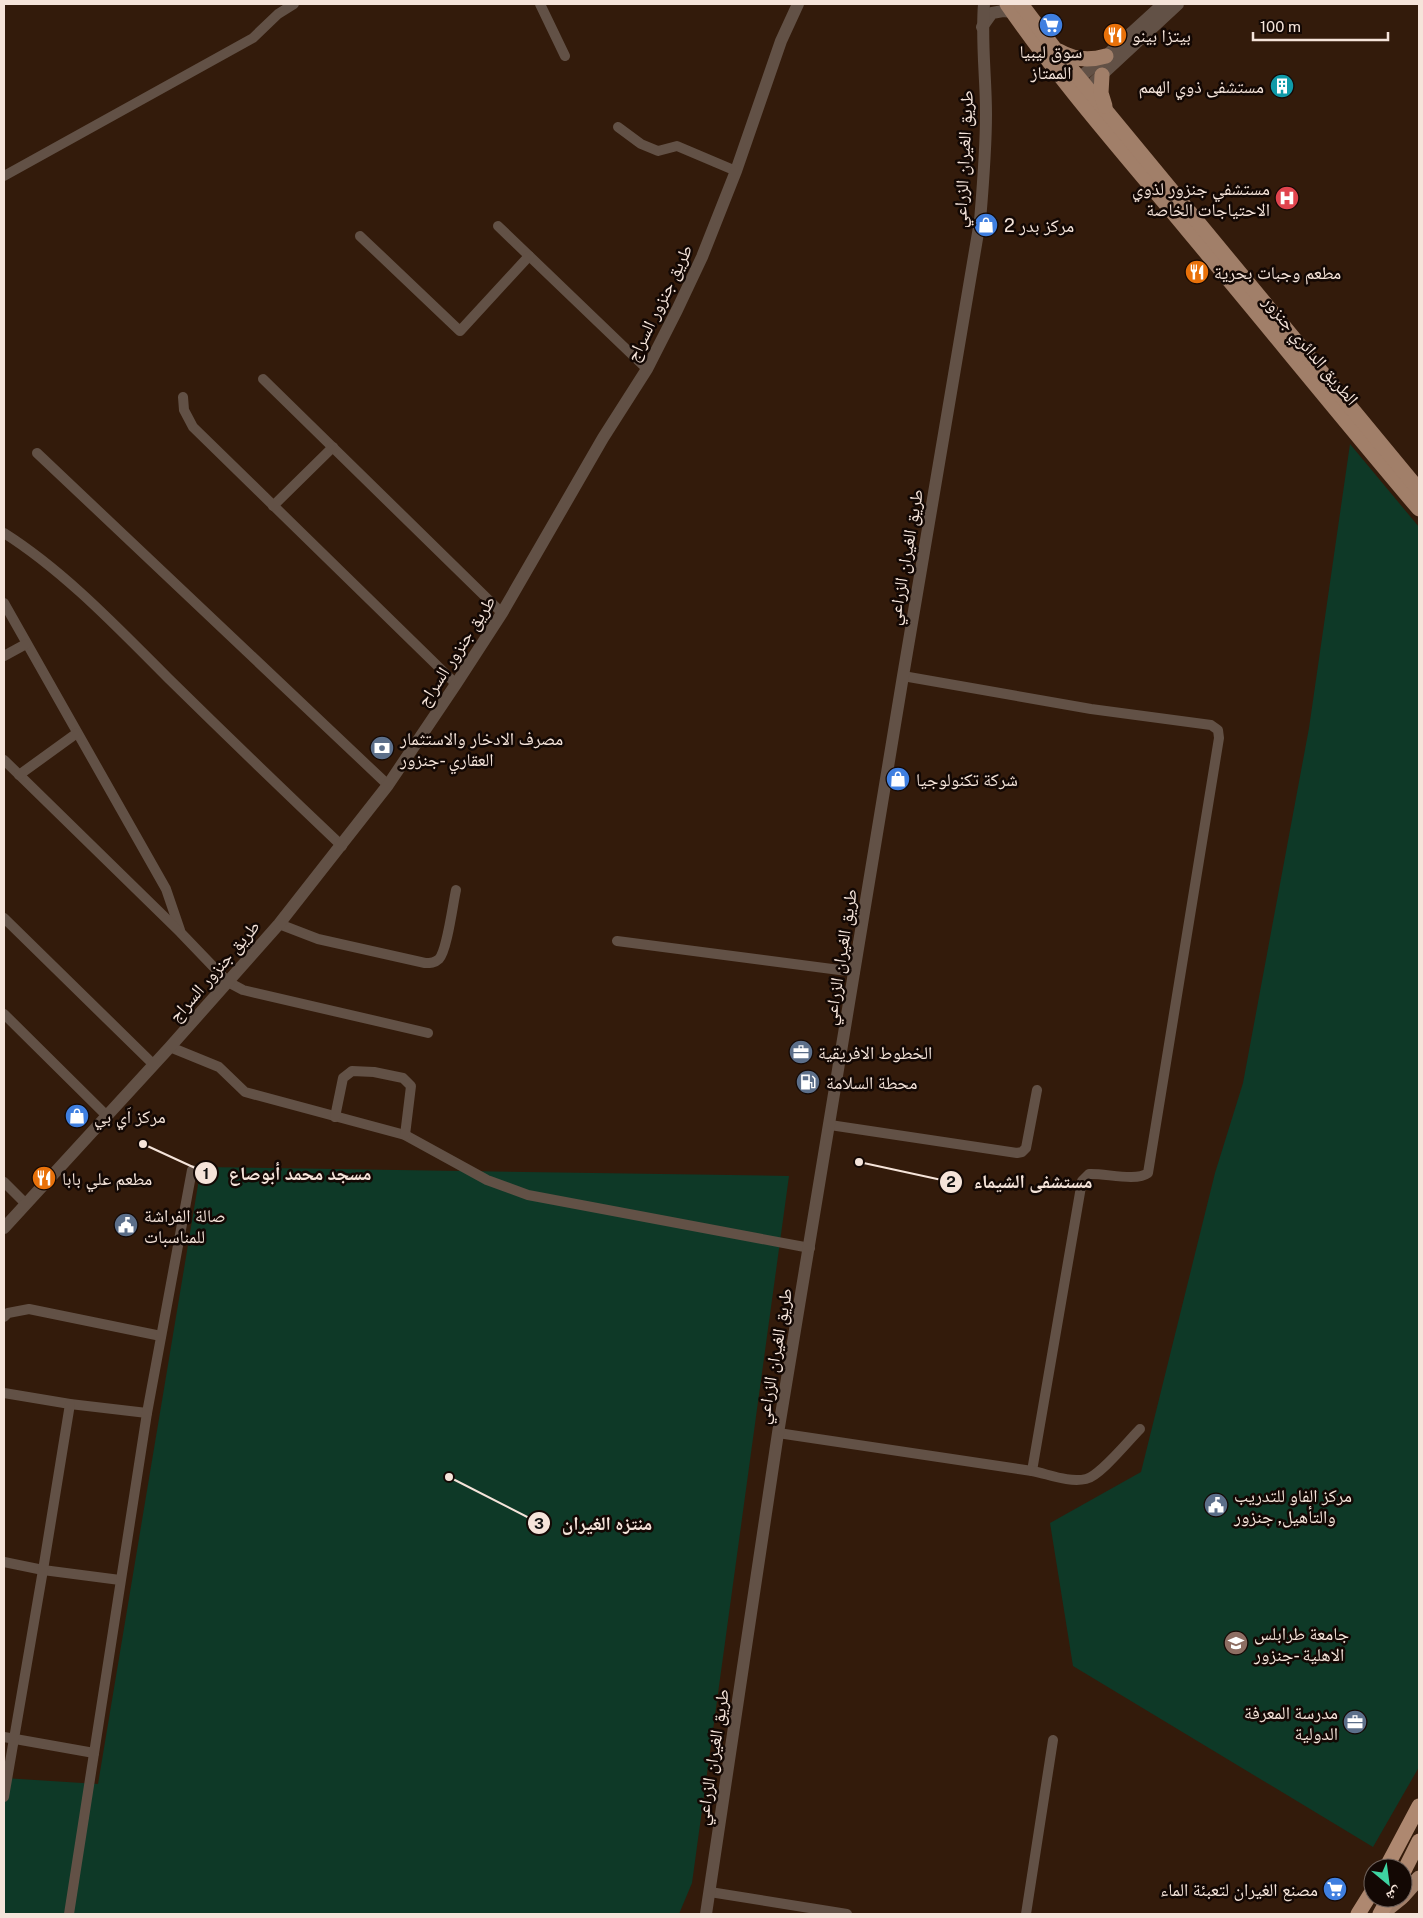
<svg xmlns="http://www.w3.org/2000/svg" width="1423" height="1918" font-family="'Public Sans','Noto Naskh Arabic',sans-serif">
<rect width="100%" height="100%" fill="#331b0b"/>
<g fill="#0e3927">
<path d="M1350 444 1419 527V1767L1373 1847 1073 1666 1050 1523 1141 1472 1215 1173 1243 1083 1309 728Z"/>
<path d="M201 1167 789 1176 692 1883 679 1914H4V1778L98 1784Z"/>
</g>
<g fill="none" stroke-linecap="round" stroke-linejoin="round">
<g stroke="#625146" stroke-width="10">
<path d="M540 4 565 56"/>
<path d="M618 127 641 144 658 151 677 146 736 171"/>
<path d="M4 176 253 38 278 14 294 4"/>
<path d="M498 226 647 369"/>
<path d="M360 236 460 331 529 256"/>
<path d="M263 379 502 613"/>
<path d="M183 397 184 410 193 427 456 684"/>
<path d="M37 453 388 785"/>
<path d="M273 506 333 447"/>
<path d="M4 533C64 571 117 627 168 678 225 734 283 790 342 846"/>
<path d="M4 603 166 889 180 930"/>
<path d="M4 656 26 644"/>
<path d="M903 676 1091 709 1211 725 1218 730 1219 738 1148 1173C1136 1182 1105 1173 1089 1174L1082 1181 1032 1471"/>
<path d="M4 760 180 932 228 982 243 990 428 1033"/>
<path d="M19 775 77 733"/>
<path d="M4 918 153 1064"/>
<path d="M279 924 318 939 425 963C430 963 435 963 439 959 447 951 453 903 456 890"/>
<path d="M617 941 855 972"/>
<path d="M4 1014 107 1116"/>
<path d="M170 1047 219 1067 245 1092 405 1135 487 1180 528 1195 810 1248"/>
<path d="M335 1117 343 1078 352 1071 374 1072 403 1078 411 1086 405 1135"/>
<path d="M830 1125 1017 1153 1022 1152 1026 1148 1037 1090"/>
<path d="M4 1182 26 1204"/>
<path d="M4 1317 8 1313 29 1309 161 1336"/>
<path d="M4 1393 70 1404 147 1413"/>
<path d="M778 1433 1032 1471C1048 1474 1069 1483 1086 1479 1100 1476 1128 1441 1140 1429"/>
<path d="M4 1562 43 1570 120 1580"/>
<path d="M4 1737 94 1753"/>
<path d="M4 1797 43 1570 70 1404"/>
<path d="M710 1892 847 1914"/>
<path d="M69 1914 147 1413 192 1170"/>
<path d="M1026 1914 1053 1740"/>
</g>
<g stroke="#625146" stroke-width="12">
<path d="M982 27 992 13 1003 11 1013 12"/>
<path d="M1094 82 1178 4"/>
<path d="M1073 83 1106 56 1163 4"/>
<path d="M4 1228 170 1047 279 924 388 785 456 684 502 613 603 438 647 369 677 310 702 257 736 171 781 41 798 4"/>
<path d="M706 1914 778 1433 903 676 980 221C983 185 986 150 986 114 986 77 981 41 984 4"/>
</g>
<g stroke="#a17f69" stroke-width="15">
<path d="M1007 4C1062 84 1127 157 1189 232 1266 324 1341 417 1419 509"/>
<path d="M1021 4 1055 49 1419 490"/>
<path d="M1059 51C1074 60 1089 61 1106 56"/>
<path d="M1102 75 1101 93 1105 106"/>
<path d="M1403 1896 1419 1878"/>
<path d="M1381 1914 1401 1898"/>
</g>
<g stroke="#ae8870" stroke-width="15">
<path d="M1386 1868 1419 1806"/>
<path d="M1403 1873 1419 1841"/>
<path d="M1358 1914 1373 1890"/>
<path d="M1380 1914 1389 1898"/>
</g>
</g>
<defs>
<g id="supermarket-disc" transform="scale(1.25)"><circle r="9.5" fill="#3f7fe0" stroke="#130804"/><path d="M-6-5.5h2.5l.6 2H6L4.5 2H-2.5L-4.4-4H-6ZM-1.5 3.2a1.3 1.3 0 1 0 .1 0ZM3 3.2a1.3 1.3 0 1 0 .1 0Z" fill="#fff"/></g>
<g id="restaurant-disc" transform="scale(1.25)"><circle r="9.5" fill="#e8710a" stroke="#130804"/><path d="M-5-6h1v4h1v-4h1v4h1v-4h1v5L-1.5 .5V6h-2V.5L-5-1ZM5-6V6H3V1.5H1.5Q1.5-4 5-6Z" fill="#fff"/></g>
<g id="building-disc" transform="scale(1.25)"><circle r="9.5" fill="#0f9aa8" stroke="#130804"/><path d="M-4-6H4V6H1V3H-1V6H-4ZM-2.5-4.3h1.7v1.8h-1.7ZM.8-4.3h1.7v1.8H.8ZM-2.5-1h1.7V.8h-1.7ZM.8-1h1.7V.8H.8Z" fill="#fff"/></g>
<g id="hospital-disc" transform="scale(1.25)"><circle r="9.5" fill="#e0444e" stroke="#130804"/><path d="M-5-5h3v3.5h4V-5h3V5h-3V1.5h-4V5h-3Z" fill="#fff"/></g>
<g id="shop-disc" transform="scale(1.25)"><circle r="9.5" fill="#3f7fe0" stroke="#130804"/><path d="M-5-2.5h2.3a2.7 3.5 0 0 1 5.4 0H5L5.5 6h-11ZM-1.5-2.5h3a1.5 2.3 0 0 0-3 0Z" fill="#fff"/></g>
<g id="bank-disc" transform="scale(1.25)"><circle r="9.5" fill="#5c6f8a" stroke="#130804"/><path d="M-6-4H6V4H-6ZM0-2.3a2.3 2.3 0 1 0 0 4.6a2.3 2.3 0 1 0 0-4.6Z" fill="#fff"/></g>
<g id="office-disc" transform="scale(1.25)"><circle r="9.5" fill="#5c6f8a" stroke="#130804"/><path d="M-6-3h4V-5.5h4V-3h4V5H-6ZM-1-4.5V-3h2v-1.5ZM-6 0V1H6V0Z" fill="#fff"/></g>
<g id="fuel-disc" transform="scale(1.25)"><circle r="9.5" fill="#5c6f8a" stroke="#130804"/><path d="M-5.5-6h7V0h2V4h1.3V-2.5L3-4.5l.8-.8L6-3V5H2.5V1h-1V6h-7ZM-4.2-4.7v3.2H.2V-4.7Z" fill="#fff"/></g>
<g id="civic-disc" transform="scale(1.25)"><circle r="9.5" fill="#5c6f8a" stroke="#130804"/><path d="M-.6-6.5H3V-4.5H.6V-3L4-1V1h2V6H-6V1h2V-1L-.6-3ZM-1.2 2.5V6h2.4V2.5Z" fill="#fff"/></g>
<g id="university-disc" transform="scale(1.25)"><circle r="9.5" fill="#8d6e63" stroke="#130804"/><path d="M0-5L7-2L0 1L-7-2ZM-4 1L0 2.5L4 1V4Q0 6-4 4Z" fill="#fff"/></g>
</defs>
<g fill-rule="evenodd">
<use href="#supermarket-disc" x="1051" y="25"/>
<use href="#restaurant-disc" x="1115" y="35"/>
<use href="#building-disc" x="1282" y="86"/>
<use href="#hospital-disc" x="1287" y="198"/>
<use href="#shop-disc" x="986" y="225"/>
<use href="#restaurant-disc" x="1197" y="272"/>
<use href="#bank-disc" x="382" y="748"/>
<use href="#shop-disc" x="898" y="779"/>
<use href="#office-disc" x="801" y="1052"/>
<use href="#fuel-disc" x="808" y="1082"/>
<use href="#shop-disc" x="77" y="1116"/>
<use href="#restaurant-disc" x="44" y="1178"/>
<use href="#civic-disc" x="126" y="1225"/>
<use href="#civic-disc" x="1216" y="1505"/>
<use href="#university-disc" x="1236" y="1643"/>
<use href="#office-disc" x="1355" y="1722"/>
<use href="#supermarket-disc" x="1335" y="1889"/>
</g>
<g text-anchor="middle" dominant-baseline="central" stroke-width="5" stroke-linejoin="round" paint-order="stroke">
<g font-size="18" fill="#f5e4da" stroke="#130804" text-anchor="start">
<text x="1132" y="35">بيتزا بينو</text>
<text x="1051" y="51" text-anchor="middle">سوق ليبيا<tspan x="1051" dy="21">الممتاز</tspan></text>
<text x="1264" y="86" text-anchor="end">مستشفى ذوي الهمم</text>
<text x="1270" y="188" text-anchor="end">مستشفي جنزور لذوي<tspan x="1270" dy="21">الاحتياجات الخاصة</tspan></text>
<text x="1004" y="225">مركز بدر 2</text>
<text x="1214" y="272">مطعم وجبات بحرية</text>
<text x="400" y="738">مصرف الادخار والاستثمار<tspan x="400" dy="21">العقاري -جنزور</tspan></text>
<text x="916" y="779">شركة تكنولوجيا</text>
<text x="818" y="1052">الخطوط الافريقية</text>
<text x="826" y="1082">محطة السلامة</text>
<text x="94" y="1116">مركز اَي بي</text>
<text x="62" y="1178">مطعم علي بابا</text>
<text x="144" y="1215">صالة الفراشة<tspan x="144" dy="21">للمناسبات</tspan></text>
<text x="1234" y="1495">مركز الفاو للتدريب<tspan x="1234" dy="21">والتأهيل, جنزور</tspan></text>
<text x="1254" y="1633">جامعة طرابلس<tspan x="1254" dy="21">الاهلية -جنزور</tspan></text>
<text x="1338" y="1712" text-anchor="end">مدرسة المعرفة<tspan x="1338" dy="21">الدولية</tspan></text>
<text x="1318" y="1889" text-anchor="end">مصنع الغيران لتعبئة الماء</text>
</g>
<g font-size="18" fill="#f5e4da" stroke="#130804">
<text transform="translate(963 159) rotate(-87)">طريق الغيران الزراعي</text>
<text transform="translate(659 303) rotate(-64)">طريق جنزور السراج</text>
<text transform="translate(1311 350) rotate(50)">الطريق الدائري جنزور</text>
<text transform="translate(905 557) rotate(-80)">طريق الغيران الزراعي</text>
<text transform="translate(456 651) rotate(-57)">طريق جنزور السراج</text>
<text transform="translate(840 957) rotate(-81)">طريق الغيران الزراعي</text>
<text transform="translate(214 971) rotate(-49)">طريق جنزور السراج</text>
<text transform="translate(774 1356) rotate(-80)">طريق الغيران الزراعي</text>
<text transform="translate(712 1757) rotate(-81)">طريق الغيران الزراعي</text>
</g>
</g>
<path fill="none" stroke="#f5e4da" stroke-width="2" d="M143 1144L206 1173M859 1162L951 1182M449 1477L539 1523"/>
<g fill="#f5e4da" stroke="#130804" stroke-width="2">
<circle cx="143" cy="1144" r="5"/>
<circle cx="859" cy="1162" r="5"/>
<circle cx="449" cy="1477" r="5"/>
<circle cx="206" cy="1173" r="12"/>
<circle cx="951" cy="1182" r="12"/>
<circle cx="539" cy="1523" r="12"/>
</g>
<g font-size="15" text-anchor="middle" font-weight="bold" fill="#111">
<text x="206" y="1179">1</text>
<text x="951" y="1187">2</text>
<text x="539" y="1529">3</text>
</g>
<g font-size="19" text-anchor="middle" font-weight="bold" fill="#f5e4da" stroke="#130804" stroke-width="5" stroke-linejoin="round" paint-order="stroke">
<text x="300" y="1180">مسجد محمد أبوصاع</text>
<text x="1033" y="1188">مستشفى الشيماء</text>
<text x="607" y="1530">منتزه الغيران</text>
</g>
<rect width="1423" height="1918" fill="none" stroke="#f5e4da" stroke-width="10"/>
<g transform="translate(1388 1883) rotate(151)"><circle r="24" fill="#130804" stroke="#6d605a"/>
<path d="M0-4L9 19L0 12L-9 19Z" fill="#3ed4a2"/>
<text y="-8" font-size="14" font-weight="bold" text-anchor="middle" fill="#f5e4da">ش</text>
</g>
<path d="M1253 32v8h135v-8" fill="none" stroke="#f5e4da" stroke-width="2.5"/>
<text x="1260" y="32" font-size="15" fill="#f5e4da" stroke="#130804" stroke-width="4" paint-order="stroke">100 m</text>
</svg>
